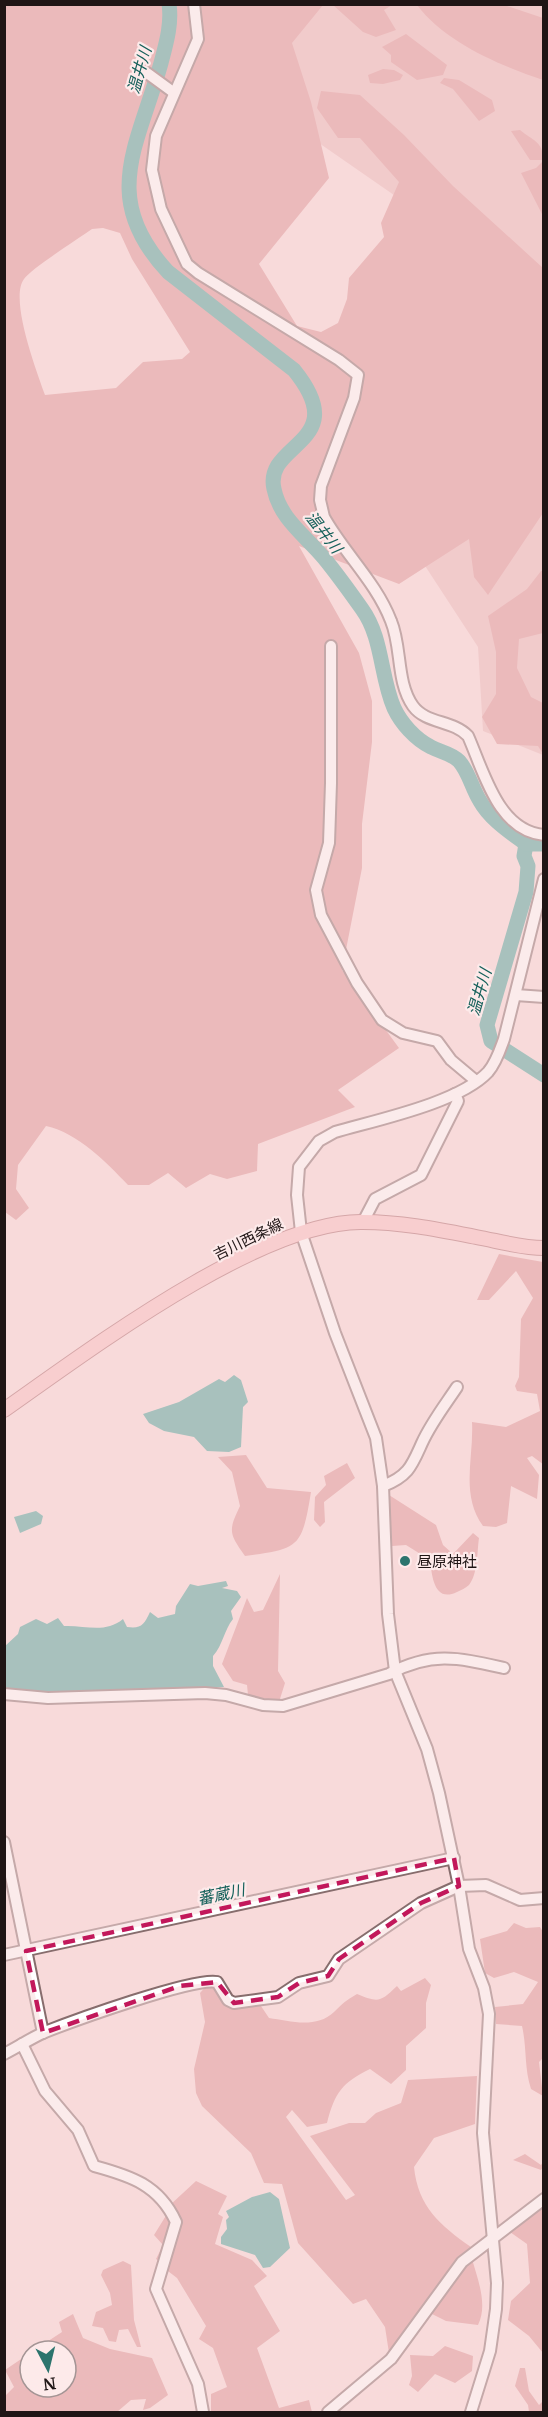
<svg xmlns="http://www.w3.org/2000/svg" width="548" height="2417" font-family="Merriweather,'Noto Sans JP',serif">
<rect width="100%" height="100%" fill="#f8dada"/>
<path fill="#e9b8b9" d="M217 5H543V755L483 731 478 647 399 526 404 202 293 125Z"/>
<g fill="#dc9395" fill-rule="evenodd">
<path d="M5 5H323L292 43 311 102 329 178 259 264 297 326 321 332 338 323 347 299 349 278 384 237 381 223 399 182 360 138H338L317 108 321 91 360 95 404 135 453 186 543 268V513L488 595 474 577 469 539 399 584 299 546 359 653 372 701V742L362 824V868L342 970 399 1048 338 1090 355 1107 258 1144 257 1171 227 1179 210 1174 186 1188 168 1173 149 1185H128C106 1162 78 1133 46 1126L18 1165 16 1189 29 1208 16 1220 5 1212ZM103 228 120 233 132 259 190 352 182 359 143 362 116 388 45 395C37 372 9 299 24 279 32 268 78 239 92 229Z"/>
<path d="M333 5H392L384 10 396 30 376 37 363 32Z"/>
<path d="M417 5H504L543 18V80C499 65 446 43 417 5Z"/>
<path d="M406 34 447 65 443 75 417 80 391 62V55L382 47Z"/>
<path d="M383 69 394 70 403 75 400 80 383 84 370 83 368 75Z"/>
<path d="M444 78 459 80 492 100 495 111 479 121 453 89 440 83Z"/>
<path d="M520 130C532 140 544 142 543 160H530L511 131Z"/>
<path d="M543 161V216L521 173 536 168Z"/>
<path d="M541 571H544L543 633 519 639 517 668 531 697 543 703V754L538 746 497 744 482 717 496 694V652L488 616 527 589Z"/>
<path d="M499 1254 543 1262 544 1465 532 1456 527 1458 539 1475 537 1499 511 1486 507 1523 496 1527 483 1526C460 1494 474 1458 472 1422L506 1427 540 1411 537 1394 517 1391 515 1386 519 1377 521 1319 533 1298 516 1271 489 1300H477Z"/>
<path d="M246 1455 267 1488 311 1492C302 1548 299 1549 245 1556 229 1533 228 1531 240 1506L232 1472 218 1457Z"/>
<path d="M347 1463 355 1478 324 1502 325 1522 320 1527 314 1520 315 1497 326 1485 324 1476Z"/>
<path d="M389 1495 436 1525 443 1545 453 1554 473 1533 479 1538C477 1551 478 1574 469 1585 466 1588 461 1590 457 1592 434 1603 432 1576 430 1560L406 1545 392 1546Z"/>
<path d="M280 1574 278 1671 285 1683 279 1702 248 1695 247 1685 233 1681 222 1664 247 1598 254 1612 263 1610Z"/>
<path d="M514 1923 526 1928 540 1927 543 1932 544 2057 539 2062 543 2096 531 2089C524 2067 527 2048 522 2026L496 2024 495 2007 523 2004 538 1982 514 1972 494 1978 485 1973 480 1939 507 1931Z"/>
<path d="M425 1978 431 1985 426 2003V2028L406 2046V2070L391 2084 370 2069C342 2083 335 2092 327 2123L307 2127 292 2110 286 2117 346 2200 355 2195 310 2136 349 2123H365L376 2113 401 2103 408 2080 477 2076 475 2124 434 2138 414 2167C418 2207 440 2225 471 2247L452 2265 401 2343 389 2353 385 2327 366 2299 353 2304 298 2243 282 2184 264 2183 251 2153 202 2106 196 2093 194 2069 205 2022 200 1993 209 1983C238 2002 215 2010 261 2006L269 2018C290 2021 316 2029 334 2012 343 2003 345 2001 357 1994 379 2003 380 2002 397 1986L401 1991Z"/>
<path d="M525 2154 541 2165 543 2162V2167L541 2170 513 2160Z"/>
<path d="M196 2181 227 2196 218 2214 223 2217 215 2244 252 2260 267 2276 254 2286 280 2331 257 2348 279 2408 309 2400 312 2412H211V2394L227 2387 213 2348 199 2339 206 2326 177 2278 164 2268 179 2222 170 2205Z"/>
<path d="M543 2206V2353L529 2336 508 2320 511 2301 530 2283 527 2244 510 2232Z"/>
<path d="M167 2214 175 2223 162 2263 156 2259 163 2245 154 2235Z"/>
<path d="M472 2259C478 2280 488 2305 478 2325L446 2321 428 2312 457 2273Z"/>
<path d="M123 2261 131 2265 134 2320 141 2347H137L128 2329 119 2330 116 2342 109 2341 103 2328 92 2326 96 2312 112 2305 110 2293 101 2275 103 2270Z"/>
<path d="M73 2314 83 2338 110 2349 152 2358 168 2395 150 2408 143 2410 146 2399 131 2400 117 2412H5V2396L14 2387 5 2370 30 2353V2387H66V2351H33L62 2332 59 2322Z"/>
<path d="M445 2346 473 2356 472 2371 455 2383 435 2374 418 2392 409 2385 412 2376 410 2355 433 2356Z"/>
<path d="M520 2368H525L529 2391 539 2405 543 2401V2412H529L528 2405 515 2386Z"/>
</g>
<g fill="#47a39a">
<path d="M234 1375 241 1380 248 1402 243 1407 241 1447 229 1452 207 1451 194 1437 164 1431 149 1423 143 1414 179 1402 219 1379 225 1382Z"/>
<path d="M36 1511 43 1516 41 1524 20 1533 14 1517Z"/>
<path d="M226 1581 228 1586 222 1588 237 1591 241 1597 231 1611 233 1619C224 1630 223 1645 213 1656V1666L224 1687 66 1694 5 1692 4 1647 18 1634 20 1627 36 1619 47 1624 58 1618 64 1626C85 1625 105 1634 123 1619L127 1627C141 1629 144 1625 150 1612L158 1618 175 1614 176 1606 190 1584 198 1586Z"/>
<path d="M270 2192 279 2199 290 2248 270 2267 263 2268 255 2255 221 2244V2237L227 2229 226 2220 229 2217 226 2211 252 2197Z"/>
</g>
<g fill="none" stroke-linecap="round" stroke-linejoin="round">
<g stroke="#47a39a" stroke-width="15">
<path d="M169 4C172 24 166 44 161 63 138 146 99 198 168 272L294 370C354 444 263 442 274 489 280 519 306 536 324 558 337 574 350 592 362 609 383 638 380 676 394 708 401 723 415 739 431 747 440 752 451 753 459 761 469 772 472 789 480 801 490 819 510 832 526 844"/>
<path d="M526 844 524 856 528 866 526 892 487 1025 491 1041 544 1075"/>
<path d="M526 844H544"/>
</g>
<g stroke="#876d6d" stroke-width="14">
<g id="minor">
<path d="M194 4 198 39 156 136 152 170 161 209 187 264 198 273 339 360 358 375 354 398 321 486 320 500 324 517C344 553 376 582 391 621 402 647 396 682 413 706 426 724 453 720 468 736 484 772 498 831 544 835"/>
<path d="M147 73 173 92"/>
<path d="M331 646V783L329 843 316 890 321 915 357 983 382 1020 403 1033 437 1041 451 1060 476 1081"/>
<path d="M516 995 544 997"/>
<path d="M363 1222 375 1199 421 1175 458 1101 455 1094"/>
<path d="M383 1486C409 1476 412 1465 422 1443 431 1423 445 1405 457 1387"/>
<path d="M4 1694 48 1698 205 1693 226 1695 263 1705 283 1706 389 1674C432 1651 459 1658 504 1668"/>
<path d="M4 1842 43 2033"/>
<path d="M4 1955 454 1858"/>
<path d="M22 2044 45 2091 78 2130 94 2166C131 2176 159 2185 176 2222L156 2289 198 2384 203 2412"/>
<path d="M4 2054C18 2047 31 2038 45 2032 73 2021 194 1977 217 1982L228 2000 234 2003 278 1997 299 1983 328 1976 339 1959 421 1903 459 1886 486 1885 520 1900 544 1898"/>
<path d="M328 2412 391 2359 462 2262 544 2199"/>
<path d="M471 2412 490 2351 496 2309 497 2283 483 2133 489 2014 484 1988 469 1949 459 1886 439 1793 427 1749 395 1671 388 1614 383 1486 376 1438 335 1333 301 1232 297 1195 299 1167 319 1141 335 1132C376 1120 459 1103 488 1072 496 1063 500 1050 504 1039L544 879"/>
</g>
</g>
<g stroke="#aa676a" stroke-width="16">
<path id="major" d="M4 1410C88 1351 262 1220 363 1222 401 1222 440 1230 476 1237 498 1241 521 1248 544 1248"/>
</g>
<use href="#minor" stroke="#fff" stroke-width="10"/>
<use href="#major" stroke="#f9bec1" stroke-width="14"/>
</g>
<path d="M0 0H548V2417H0ZM454 1858 459 1886 421 1903 339 1959 328 1976 299 1983 278 1997 234 2003 217 1982 180 1986 43 2033 26 1951Z" fill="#f8dada" fill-opacity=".55" fill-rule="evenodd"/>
<path fill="none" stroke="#c2185b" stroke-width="4.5" stroke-dasharray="12 8" stroke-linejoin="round" d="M454 1858 459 1886 421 1903 339 1959 328 1976 299 1983 278 1997 234 2003 217 1982 180 1986 43 2033 26 1951Z"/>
<circle fill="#2c746d" stroke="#fdeaea" stroke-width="2" cx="405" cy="1561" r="6"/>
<g text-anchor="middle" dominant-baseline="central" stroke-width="4.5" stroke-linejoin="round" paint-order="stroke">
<g font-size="15" fill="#1f1515" stroke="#fdeaea">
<text transform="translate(248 1239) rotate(-26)">吉川西条線</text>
</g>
<g font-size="15" fill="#1f1515" stroke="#fdeaea" text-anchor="start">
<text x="417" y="1561">昼原神社</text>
</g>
<g font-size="16" font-style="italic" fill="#16615b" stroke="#fdeaea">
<text transform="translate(139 70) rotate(-74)">温井川</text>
<text transform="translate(324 532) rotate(52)">温井川</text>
<text transform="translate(479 992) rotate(-74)">温井川</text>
<text transform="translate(221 1894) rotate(-12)">蕃蔵川</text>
</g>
</g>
<rect width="548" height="2417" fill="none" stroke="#1f1515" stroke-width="12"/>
<g transform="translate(48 2369) rotate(173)"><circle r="28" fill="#fdeaea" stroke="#a49595" stroke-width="1.5"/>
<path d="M0-4.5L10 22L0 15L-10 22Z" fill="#2c746d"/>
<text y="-9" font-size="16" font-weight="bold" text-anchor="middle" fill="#1f1515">N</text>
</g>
</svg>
